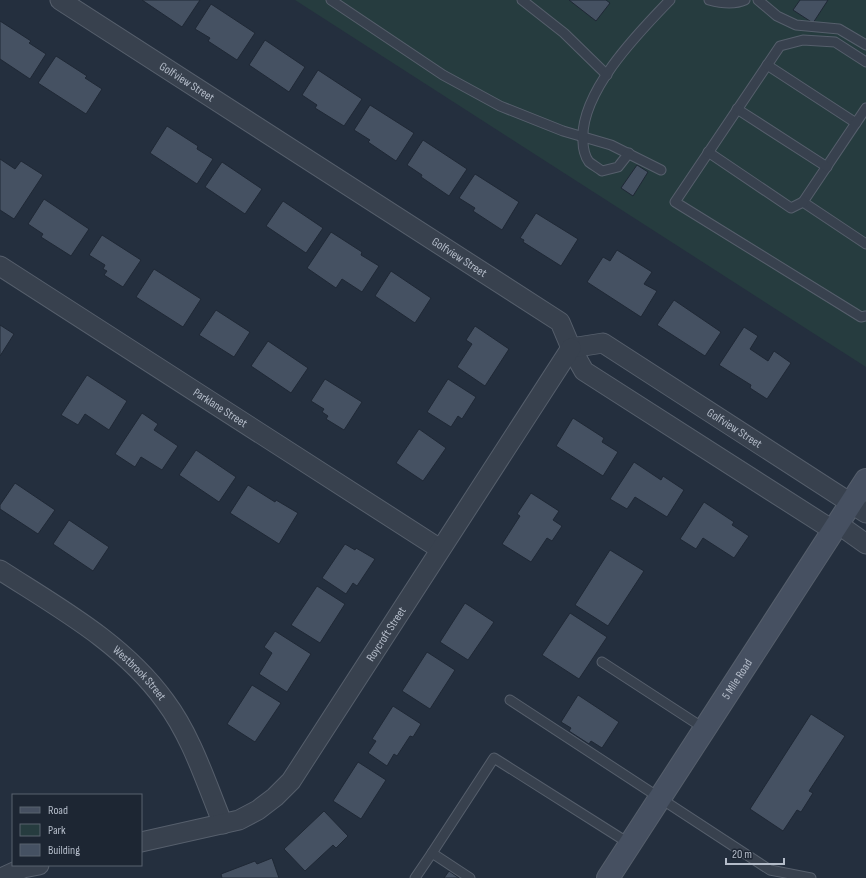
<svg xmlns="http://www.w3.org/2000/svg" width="866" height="878" font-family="'Sofia Sans Condensed',sans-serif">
<rect width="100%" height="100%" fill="#242f3e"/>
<path fill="#263c3f" d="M295 0H866V367Z"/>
<g fill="#455162" stroke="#1f2835">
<path d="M142 0H200L182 27Z"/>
<path d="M569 0H606L610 3 596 21Z"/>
<path d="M800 0H828L813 23 793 10Z"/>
<path d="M211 4 255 33 237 60 208 41 210 38 195 29Z"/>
<path d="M0 21 31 41 29 43 46 54 30 79 0 59Z"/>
<path d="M265 40 305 67 289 92 249 65Z"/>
<path d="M56 56 87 76 85 78 102 89 86 114 38 83Z"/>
<path d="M318 70 362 99 344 126 315 108 317 105 302 95Z"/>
<path d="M370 105 414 133 396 161 368 142 370 140 354 130Z"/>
<path d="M167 126 198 146 197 149 213 159 197 184 150 153Z"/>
<path d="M423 140 467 169 449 196 421 177 422 175 407 165Z"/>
<path d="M0 159 15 169 21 161 43 175 14 219 0 210Z"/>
<path d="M222 162 262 189 245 214 205 187Z"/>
<path d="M637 165 648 172 633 196 621 188Z"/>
<path d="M475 174 519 202 502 230 473 211 475 208 459 198Z"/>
<path d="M44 199 89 229 71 256 41 237 43 234 28 224Z"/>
<path d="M283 201 323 228 306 253 266 226Z"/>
<path d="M536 213 578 239 561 266 523 242 524 240 520 238Z"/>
<path d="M331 232 362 252 361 255 379 266 362 292 342 279 336 288 307 268Z"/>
<path d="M102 235 141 260 123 287 104 275 107 271 103 269 105 265 89 255Z"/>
<path d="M617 250 652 272 644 284 657 291 641 317 587 282 603 257 610 261Z"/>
<path d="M154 269 201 299 183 327 136 297Z"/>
<path d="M391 271 431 298 415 323 375 296Z"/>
<path d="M674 300 721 332 705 356 657 325Z"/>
<path d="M216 310 250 332 234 357 199 335Z"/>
<path d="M0 325 14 334 0 356Z"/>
<path d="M475 326 509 349 485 386 457 367 472 344 466 340Z"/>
<path d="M744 327 758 336 750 349 768 361 774 351 791 363 767 399 750 388 751 385 719 365Z"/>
<path d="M268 341 308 368 291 393 251 366Z"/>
<path d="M87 375 127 401 109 430 85 414 78 425 61 415Z"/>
<path d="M325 379 362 402 344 430 326 419 328 416 322 412 324 409 311 401Z"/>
<path d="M448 379 476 397 462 419 458 416 451 427 427 412Z"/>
<path d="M142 413 158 424 154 430 178 446 162 470 141 457 135 467 115 454Z"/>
<path d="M573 418 604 438 602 442 618 452 603 476 556 446Z"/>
<path d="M419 429 446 448 423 481 396 463Z"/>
<path d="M196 450 236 477 219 502 179 475Z"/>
<path d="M634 462 661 480 663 476 684 490 667 517 635 497 627 509 610 499Z"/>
<path d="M15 483 55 510 38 534 0 509V505Z"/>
<path d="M248 485 275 502 276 500 298 513 279 544 230 513Z"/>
<path d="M531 493 559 511 553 520 562 526 552 541 547 538 531 562 502 544 520 516 517 514Z"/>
<path d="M704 502 734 522 732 525 749 536 734 558 703 538 696 549 680 539Z"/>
<path d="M69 520 109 547 93 571 53 544Z"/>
<path d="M345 544 355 550 356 548 375 559 357 586 353 583 346 594 322 578Z"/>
<path d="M610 550 644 571 608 626 575 605Z"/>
<path d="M317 586 345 604 320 643 291 625Z"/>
<path d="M465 603 494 622 468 660 440 642Z"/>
<path d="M570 613 607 637 579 679 542 655Z"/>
<path d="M275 631 311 654 287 692 259 674 272 653 264 647Z"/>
<path d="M427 652 455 670 430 709 402 691Z"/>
<path d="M252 685 281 703 255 742 227 724Z"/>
<path d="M578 695 619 722 602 748 591 741 589 744 569 731 571 728 561 722Z"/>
<path d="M393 706 421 724 413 737 410 736 397 756 394 754 387 766 368 753 376 741 372 739Z"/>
<path d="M811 714 845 736 809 791 813 793 801 812 797 810 783 831 750 809Z"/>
<path d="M358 762 386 780 361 819 333 801Z"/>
<path d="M324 811 348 836 336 848 333 845 305 871 284 849Z"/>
<path d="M272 858 279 878H222L221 874 255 861 257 864Z"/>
<path d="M449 871 459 878H444Z"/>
</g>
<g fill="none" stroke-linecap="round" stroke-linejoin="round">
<g stroke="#565f6c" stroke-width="11">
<g id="lane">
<path d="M331 0 443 75 500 106 563 131 611 145 661 170"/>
<path d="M522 0 564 33 607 75"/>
<path d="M709 0C720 3 734 5 745 0"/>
<path d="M758 0 777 16 796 25 839 29 866 45"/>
<path d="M866 62 835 42 803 40 780 46 675 202 861 317 866 316"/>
<path d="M767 65 856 123"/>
<path d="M866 108 803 202 866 244"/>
<path d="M737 109 827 167"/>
<path d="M708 152 791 208 803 202"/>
<path d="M629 153 618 167 602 171C598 168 593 165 589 162 585 157 583 148 583 142 579 93 638 33 670 0"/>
<path d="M602 662 705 729"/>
<path d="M510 700 770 870 811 878"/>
<path d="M415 878 432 853"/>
<path d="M470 878 432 853 494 758 630 844"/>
</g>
</g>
<g stroke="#565f6c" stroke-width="21">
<g id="street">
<path id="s1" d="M60 0 560 322 571 348 584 371 834 531"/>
<path id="s2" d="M0 266 440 549"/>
<path id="s3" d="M571 348 603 343 866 513"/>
<path d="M838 524 866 544"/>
<path id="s4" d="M0 570C59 608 123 643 165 701 192 737 206 783 223 824"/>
<path id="s5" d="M141 842 239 820 258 810 275 797 291 781 571 348"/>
<path d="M1 878 23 868 39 865"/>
</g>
</g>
<g stroke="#565f6c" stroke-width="24">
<g id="secondary">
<path id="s6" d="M608 878 866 480"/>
</g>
</g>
<use href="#lane" stroke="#38414e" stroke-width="9"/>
<use href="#street" stroke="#38414e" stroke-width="19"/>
<use href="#secondary" stroke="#465061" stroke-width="22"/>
</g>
<g text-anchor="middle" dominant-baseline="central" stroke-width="4" stroke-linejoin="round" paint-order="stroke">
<g font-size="12" fill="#b4bcc9" stroke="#1d2633">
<text stroke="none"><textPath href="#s1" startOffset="151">Golfview Street</textPath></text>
<text stroke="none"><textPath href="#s1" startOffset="475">Golfview Street</textPath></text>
<text stroke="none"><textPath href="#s2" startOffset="262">Parklane Street</textPath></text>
<text stroke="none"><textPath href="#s3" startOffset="189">Golfview Street</textPath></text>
<text stroke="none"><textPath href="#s5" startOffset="341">Roycroft Street</textPath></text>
<text stroke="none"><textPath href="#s4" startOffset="174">Westbrook Street</textPath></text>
<text stroke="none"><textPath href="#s6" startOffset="237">5 Mile Road</textPath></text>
</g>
</g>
<rect x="12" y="794" width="130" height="72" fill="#1d2633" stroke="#59626f"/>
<rect x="20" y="807" width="20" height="6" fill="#465061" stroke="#59626f"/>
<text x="48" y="814" font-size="12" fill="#b4bcc9">Road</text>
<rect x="20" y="824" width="20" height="12" fill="#263c3f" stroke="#59626f"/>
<text x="48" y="834" font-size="12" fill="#b4bcc9">Park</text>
<rect x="20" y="844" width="20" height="12" fill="#455162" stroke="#59626f"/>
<text x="48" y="854" font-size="12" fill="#b4bcc9">Building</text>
<path d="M726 858v6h58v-6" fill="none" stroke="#b4bcc9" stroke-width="2"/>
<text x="732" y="858" font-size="12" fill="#b4bcc9" stroke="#1d2633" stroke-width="3" paint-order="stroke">20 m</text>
</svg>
